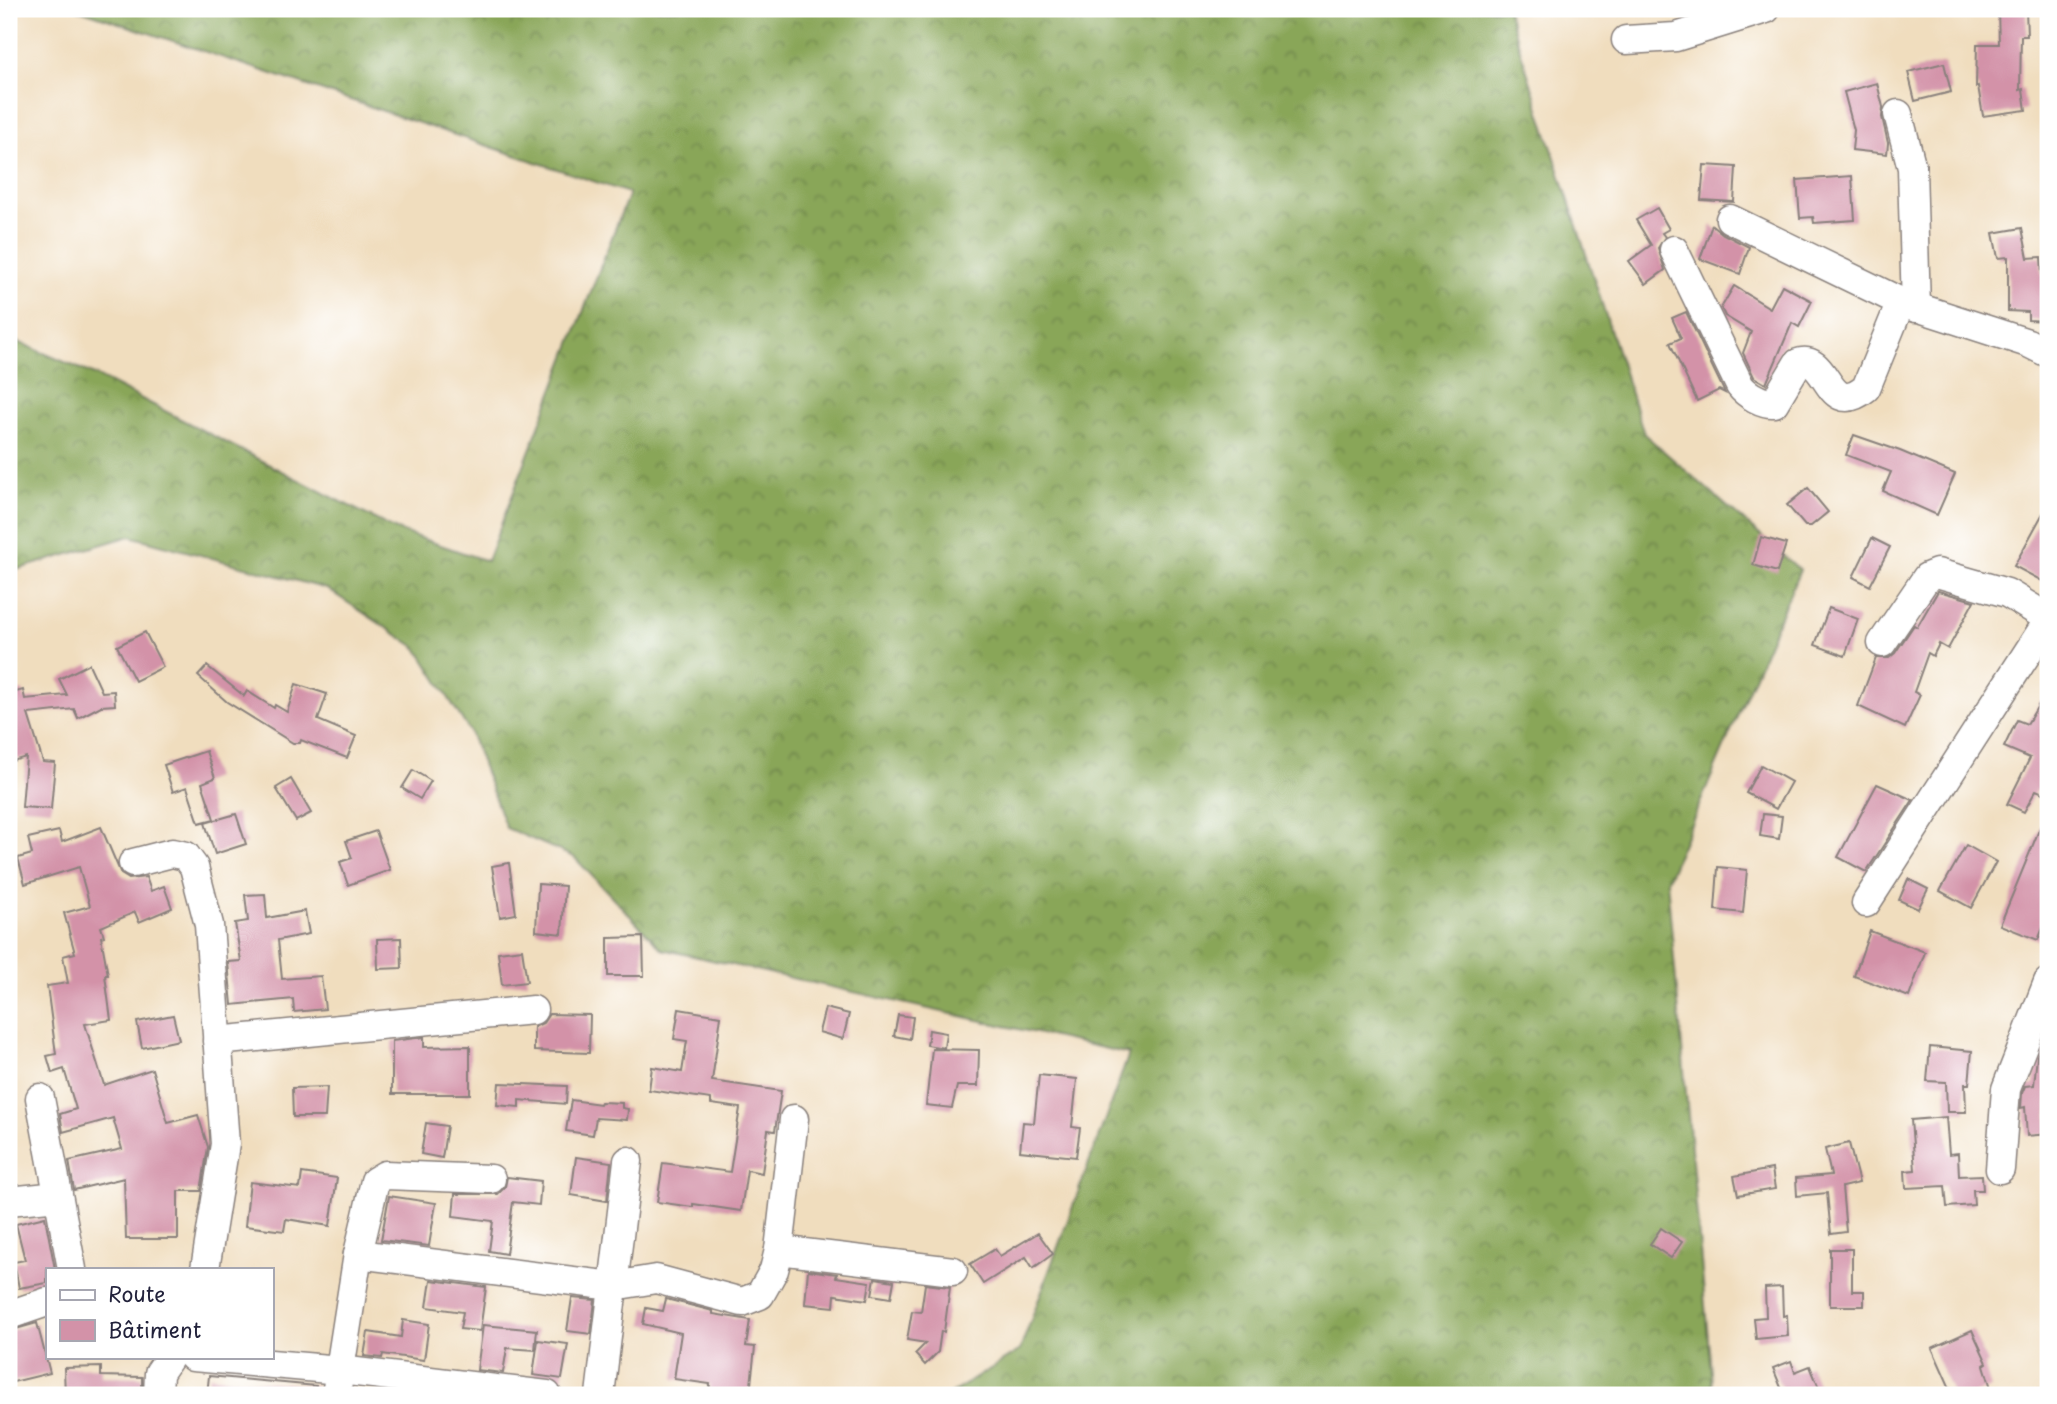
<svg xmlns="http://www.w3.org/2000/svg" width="2057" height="1404" font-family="'Playpen Sans',sans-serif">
<defs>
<pattern id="forest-crowns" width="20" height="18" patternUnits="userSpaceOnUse" patternTransform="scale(1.75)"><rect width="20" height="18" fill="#89a659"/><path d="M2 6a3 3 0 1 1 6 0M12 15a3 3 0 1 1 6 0" fill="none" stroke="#70874b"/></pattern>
</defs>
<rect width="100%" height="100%" fill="#fff"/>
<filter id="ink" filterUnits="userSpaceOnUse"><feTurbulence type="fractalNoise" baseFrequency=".0143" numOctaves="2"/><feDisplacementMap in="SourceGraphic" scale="14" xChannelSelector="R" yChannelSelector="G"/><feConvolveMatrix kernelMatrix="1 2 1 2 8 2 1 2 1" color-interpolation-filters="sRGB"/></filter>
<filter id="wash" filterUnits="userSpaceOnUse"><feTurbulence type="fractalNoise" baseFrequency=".00686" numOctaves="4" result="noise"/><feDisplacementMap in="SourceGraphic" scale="28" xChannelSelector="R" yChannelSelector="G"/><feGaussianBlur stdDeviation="1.57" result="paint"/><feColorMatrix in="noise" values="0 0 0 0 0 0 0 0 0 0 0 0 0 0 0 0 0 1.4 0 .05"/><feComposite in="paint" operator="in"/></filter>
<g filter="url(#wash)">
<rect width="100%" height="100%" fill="#f0ddbe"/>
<path fill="url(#forest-crowns)" stroke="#56644a" stroke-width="2" d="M77 9H1507L1644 434 1800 570 1667 880 1713 1395H949L1020 1350 1129 1054 662 949 574 857 506 828 470 732 417 648 327 589 130 536 9 572V338L97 376 394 529 487 561 629 193Z"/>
<g id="blocks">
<g fill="#d392a8">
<path d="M1998 9H2026L2027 36H2021L2020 90 2023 89 2026 110 1983 116 1978 86 1976 87 1977 44H1999Z"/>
<path d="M1944 63 1951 92 1915 101 1908 72Z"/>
<path d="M1877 83 1883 107 1882 117 1888 143 1887 154 1852 150 1854 130 1844 92Z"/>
<path d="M1704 165 1736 167 1734 202 1701 200Z"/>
<path d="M1852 176 1855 220 1814 223 1813 217 1800 218 1797 180Z"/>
<path d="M1657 208 1669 229 1662 233 1665 237 1658 248 1665 270 1646 284 1629 261 1651 245 1636 220Z"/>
<path d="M1712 225 1723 234 1749 247 1740 274 1700 259Z"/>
<path d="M2022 228 2028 258 2041 257 2042 274H2048V321L2028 320V312L2008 311V257L1998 258 1993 233Z"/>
<path d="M1782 285 1812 301 1799 327 1792 323 1766 384 1754 377 1743 353 1751 332 1725 316 1721 308 1734 286 1770 308Z"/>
<path d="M1686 312 1725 393 1719 390 1697 401 1670 343 1681 338 1672 318Z"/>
<path d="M1854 435 1900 451 1955 474 1937 515 1883 491 1891 472 1846 455Z"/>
<path d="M1808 488 1828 512 1811 526H1805L1787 505Z"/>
<path d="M2048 504V584L2014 566Z"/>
<path d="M1761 537 1786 544 1777 572 1753 565Z"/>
<path d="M1872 538 1890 547 1870 586 1853 577Z"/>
<path d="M1938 591 1974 601 1948 649 1939 644 1933 656 1928 653 1914 692 1920 695 1905 728 1858 706 1876 658H1889L1895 653 1914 625 1917 627Z"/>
<path d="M1829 608 1858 619 1845 656 1815 645Z"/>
<path d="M145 632 163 667 135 681 117 646Z"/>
<path d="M89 664 102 692 114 691 115 705 101 706 78 718 74 709 28 714 43 762 55 763 51 809 22 807 26 757 9 762V694L23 690 25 699 67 695 59 679Z"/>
<path d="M207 666 244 696 247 691 274 708 275 705 287 712 296 684 327 694 318 720 356 736 347 758 301 740 300 743H293L227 702 198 676Z"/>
<path d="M2048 689V795L2036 790 2024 812 2007 804 2030 758 2004 747 2017 720 2027 724Z"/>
<path d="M206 751 215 778 202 783 214 819 199 823 187 787 173 792 164 765Z"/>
<path d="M1761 765 1791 782 1776 809 1746 793Z"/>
<path d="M413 770 431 781 420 799 402 788Z"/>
<path d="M291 779 311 813 296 821 276 788Z"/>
<path d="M1877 784 1913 800 1866 872 1838 857Z"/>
<path d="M2048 808V916L2038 940 2000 925Z"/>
<path d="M236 814 246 844 215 854 205 823Z"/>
<path d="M1763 814 1782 816 1779 839 1760 836Z"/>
<path d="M101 827 121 874 129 879 146 877 151 891 164 886 172 908 139 922 135 912 101 927 104 936 101 937 108 975H105L111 1020 85 1024 104 1085 152 1069 168 1123 198 1115 208 1147 201 1191H178V1239H126L124 1178 74 1190 69 1161 122 1149 113 1118 63 1132 60 1114 76 1109 64 1069 52 1073 47 1056 56 1054 47 986 68 983 63 956 75 953 64 913 90 906 79 867 25 884 18 858 32 854 28 838 59 831 62 842Z"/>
<path d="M376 831 390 870 348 885 340 862 352 858 346 841Z"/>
<path d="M1966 845 1996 862 1971 908 1940 891Z"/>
<path d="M509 863 516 914 500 917 492 866Z"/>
<path d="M1718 867 1747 870 1743 913 1715 910Z"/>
<path d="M1908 879 1928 889 1918 909 1899 900Z"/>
<path d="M538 884 565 886 562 934 536 931Z"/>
<path d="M265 894 267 918 305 911 309 934 278 940 282 979 321 976 325 1009 294 1012 293 999 232 1005 228 962 241 961 235 923 248 921 245 895Z"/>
<path d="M1870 931 1925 952 1909 997 1854 976Z"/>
<path d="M643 937 644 976H608V938Z"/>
<path d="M401 938 402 968 378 969 377 939Z"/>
<path d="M522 949 527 982 502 985 498 952Z"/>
<path d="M825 1008 849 1014 843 1039 819 1032Z"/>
<path d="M679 1009 721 1016 712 1081 781 1091 775 1131 768 1130 762 1173 747 1170 741 1211 693 1204V1207L657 1202 663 1163 730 1172 740 1108 711 1104V1099L649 1090 652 1067 682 1072 687 1041 674 1039Z"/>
<path d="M549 1014 590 1015 589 1053 534 1051V1027L543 1023Z"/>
<path d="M173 1015 179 1040 142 1048 137 1022Z"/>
<path d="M898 1015 913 1017 910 1039 894 1036Z"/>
<path d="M929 1030 946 1033 944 1048 927 1045Z"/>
<path d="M2045 1036H2048V1134L2027 1136 2025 1107 2021 1108 2022 1093 2025 1086 2034 1085 2037 1056Z"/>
<path d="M424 1037V1047L470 1046V1094H392V1041Z"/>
<path d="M1930 1047 1972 1051 1969 1084H1965L1966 1112H1947L1946 1082 1927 1081Z"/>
<path d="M932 1049 979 1050 978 1086H957L952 1108 926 1105Z"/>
<path d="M1039 1075 1077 1079 1072 1127 1080 1128 1076 1157 1020 1151 1023 1122 1034 1123Z"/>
<path d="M499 1083 567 1086 566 1104 519 1100V1107L497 1105Z"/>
<path d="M327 1087 325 1117H293L292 1088Z"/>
<path d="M571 1100 600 1104 601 1102 622 1103V1108L628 1109 627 1120 596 1118 593 1135 566 1131Z"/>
<path d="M1946 1117 1949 1154 1958 1153 1959 1176 1982 1175 1983 1190H1973L1974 1205 1947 1207 1945 1186 1906 1188 1905 1171 1915 1170 1911 1120Z"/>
<path d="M426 1123 447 1126 442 1158 421 1154Z"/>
<path d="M1849 1143 1859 1183 1842 1187 1846 1232 1831 1234 1827 1193 1797 1196 1796 1178 1831 1175 1825 1149Z"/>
<path d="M576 1157 611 1162 607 1201 571 1195Z"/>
<path d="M1772 1169 1775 1189 1738 1195 1734 1176Z"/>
<path d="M302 1173 337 1178 330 1226 286 1219 284 1231 245 1226 250 1182 300 1188Z"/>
<path d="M507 1177 541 1181 539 1205 513 1202 506 1254 489 1251 493 1221 453 1216 455 1194H498L505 1187Z"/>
<path d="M389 1196 436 1203 429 1246 381 1240Z"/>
<path d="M45 1217 55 1269H47V1283L19 1288 14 1262 25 1260 16 1224Z"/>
<path d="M1661 1228 1682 1242 1671 1258 1650 1244Z"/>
<path d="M1038 1233 1053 1254 1033 1268 1026 1257 983 1284 970 1264 995 1249 1000 1256Z"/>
<path d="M1830 1249H1852V1291H1864V1306H1830Z"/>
<path d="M808 1270 837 1274 836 1277 870 1282 867 1300 835 1295 834 1307 805 1304Z"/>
<path d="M875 1278 894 1281 891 1298 872 1295Z"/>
<path d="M431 1280 486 1287 480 1331 460 1329 463 1312 427 1307Z"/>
<path d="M925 1284 950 1287 944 1332 941 1331 938 1352 925 1365 915 1354 926 1343 907 1340 912 1311 921 1312Z"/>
<path d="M1782 1287 1783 1316 1787 1315 1788 1336 1756 1339 1754 1318 1766 1317 1765 1288Z"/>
<path d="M572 1298 595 1300 591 1334 567 1331Z"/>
<path d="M666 1299 713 1311V1314L750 1320 746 1346 755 1347 750 1394 709 1390 710 1384 674 1379 681 1333 643 1324 646 1308 663 1311Z"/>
<path d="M403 1320 429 1324 424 1360 383 1354 382 1358 364 1356 368 1332 401 1337Z"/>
<path d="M37 1323 50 1373 9 1383V1331Z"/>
<path d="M483 1325 537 1330 535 1350 507 1348 503 1373 477 1370Z"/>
<path d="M1972 1330 1987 1363 1984 1365 1991 1388 1969 1395H1953L1932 1348Z"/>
<path d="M538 1340 568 1344 562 1379 533 1375Z"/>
<path d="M1791 1361 1795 1372 1810 1366 1822 1395H1784L1773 1368Z"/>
<path d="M101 1367V1376L142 1377V1395H65L64 1368Z"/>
<path d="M209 1376 316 1386 315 1395H207Z"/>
</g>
</g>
</g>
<g filter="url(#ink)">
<use href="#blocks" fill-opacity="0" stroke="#89807c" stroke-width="2"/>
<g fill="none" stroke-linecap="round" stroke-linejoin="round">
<g stroke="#89807c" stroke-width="31">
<g id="minor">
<path d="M1626 40 1676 37 1766 9"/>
<path d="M1898 114 1912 168 1916 308"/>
<path d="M1730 219 1901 302 2028 343 2048 353"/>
<path d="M1674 250 1740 386C1747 395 1763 404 1774 403L1798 363C1829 352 1826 421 1866 388L1901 302"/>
<path d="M1882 643 1927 577 1937 573 2007 593 2048 618"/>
<path d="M133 863 172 853 186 856 194 867 209 925 225 1144 205 1269"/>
<path d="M1866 903 2048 621"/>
<path d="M217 1041 533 1010"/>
<path d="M40 1098 72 1269"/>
<path d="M2000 1169 2006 1089 2048 982"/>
<path d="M9 1201 58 1196"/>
<path d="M779 1250 953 1271"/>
<path d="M358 1254 613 1286 656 1279 742 1302 760 1295 774 1270 779 1250 794 1119"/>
<path d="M9 1315 47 1302"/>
<path d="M193 1357 340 1370 547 1395"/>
<path d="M158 1395 159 1373 170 1357"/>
<path d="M336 1395 358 1254 375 1181 385 1175 491 1179"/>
<path d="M600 1395 628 1161"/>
</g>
</g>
<use href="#minor" stroke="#fff" stroke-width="28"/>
</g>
</g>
<rect width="2057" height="1404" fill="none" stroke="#fff" stroke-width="35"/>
<rect x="46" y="1268" width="228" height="91" fill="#ffffff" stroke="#a7a7b1" stroke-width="2"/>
<rect x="60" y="1290" width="35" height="10" fill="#ffffff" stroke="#a7a7b1" stroke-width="2"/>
<text x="108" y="1302" font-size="21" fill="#22223b">Route</text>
<rect x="60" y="1320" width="35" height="21" fill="#d392a8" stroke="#a7a7b1" stroke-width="2"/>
<text x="108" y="1338" font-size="21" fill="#22223b">Bâtiment</text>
</svg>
